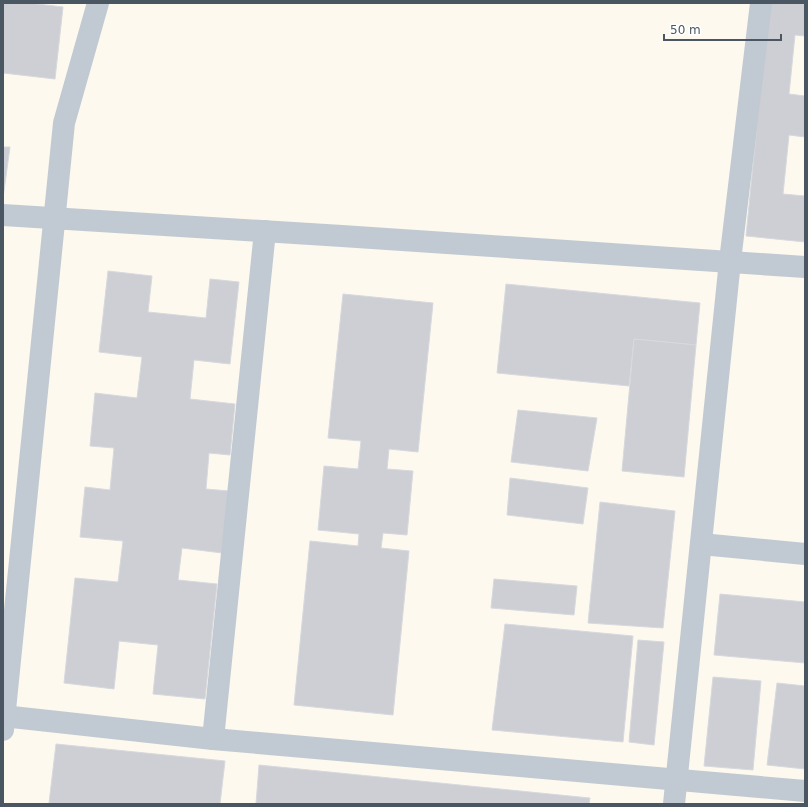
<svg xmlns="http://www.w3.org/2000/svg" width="808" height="807" font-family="'DejaVu Sans',sans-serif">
<rect width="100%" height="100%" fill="#f5f3f3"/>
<rect fill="#fdf9ef" x="3" y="3" width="802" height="801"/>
<g fill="#cdcfd5" stroke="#d7d9de">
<path d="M3 3H29L63 7 55 79 3 73Z"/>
<path d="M769 3H805V36L795 35 789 94 805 96V137L789 135 783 194 805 196V242L746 236Z"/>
<path d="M3 147H10L3 198Z"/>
<path d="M108 271 152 276 148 312 206 318 210 279 239 282 230 364 194 360 190 399 235 404 230 455 209 453 206 489 229 491 222 553 182 548 178 580 217 584 205 699 153 694 158 645 119 641 114 689 64 683 75 578 118 582 123 541 80 537 85 487 110 490 114 448 90 446 95 393 137 398 142 357 99 352Z"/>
<path d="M506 284 700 303 696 345 634 339 629 386 497 373Z"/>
<path d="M343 294 433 303 418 452 389 449 387 469 413 471 407 535 383 533 381 548 409 551 393 715 294 705 310 541 358 546 359 534 318 530 324 466 358 469 361 441 328 438Z"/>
<path d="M634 339 696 345 684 477 622 471Z"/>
<path d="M518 410 597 418 588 471 511 462Z"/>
<path d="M510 478 588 488 583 524 507 515Z"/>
<path d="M600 502 675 511 663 628 588 623Z"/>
<path d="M494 579 577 586 574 615 491 608Z"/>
<path d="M720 594 805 602V663L714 655Z"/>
<path d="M505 624 633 636 623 742 492 730Z"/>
<path d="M638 640 664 642 654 745 629 742Z"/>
<path d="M713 677 761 681 753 770 704 766Z"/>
<path d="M777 683 805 686V769L767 765Z"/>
<path d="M56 744 225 761 220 804H60L49 803Z"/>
<path d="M259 765 590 798 589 804H256Z"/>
</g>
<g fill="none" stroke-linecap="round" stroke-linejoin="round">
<g stroke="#c1cad2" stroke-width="22">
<path d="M3 215 342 236 805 267"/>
<path d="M701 544 805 554"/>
<path d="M3 716 213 739 805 791"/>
<path d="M3 730 64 123 98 3"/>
<path d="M213 739 265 231"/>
<path d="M674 804 730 261 761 3"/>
</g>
</g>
<rect width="808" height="807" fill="none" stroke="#4a5661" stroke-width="8"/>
<path d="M664 34v6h117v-6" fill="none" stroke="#4a5661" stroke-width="2"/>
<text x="670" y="34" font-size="12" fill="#4a5661" stroke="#ffffff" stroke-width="3" paint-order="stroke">50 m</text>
</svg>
